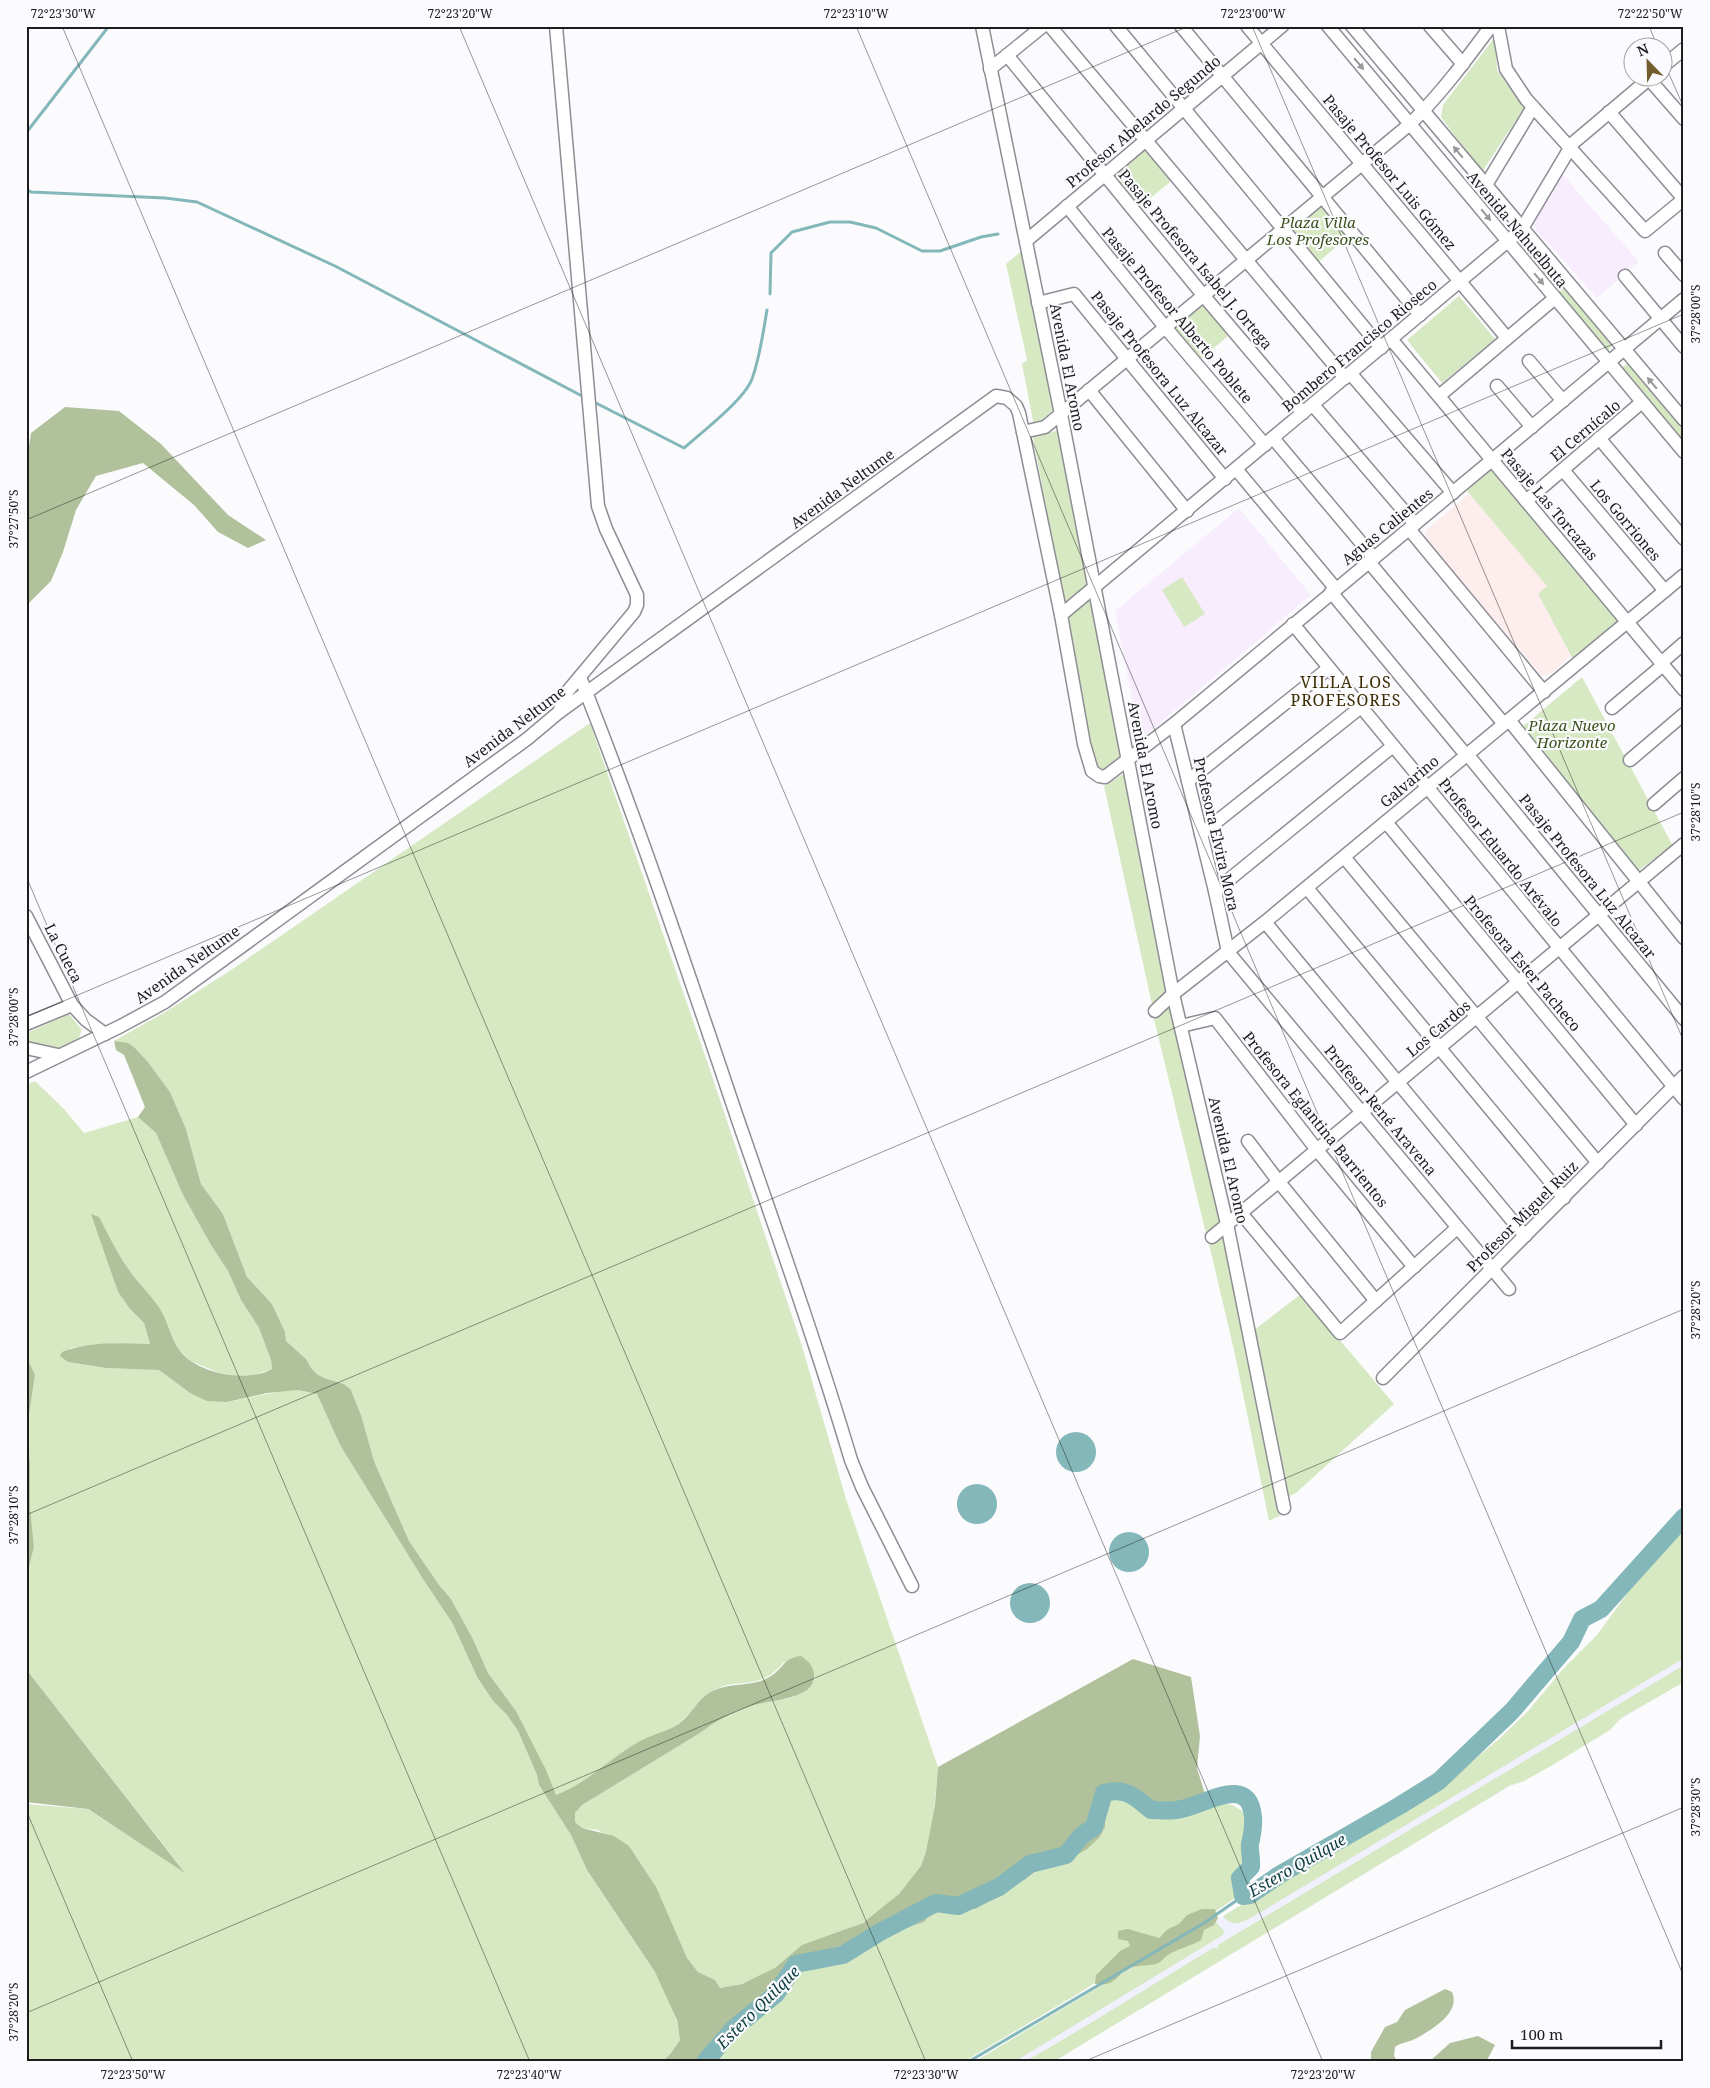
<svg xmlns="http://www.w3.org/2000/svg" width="1710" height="2088" font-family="'Noto Serif',serif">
<rect width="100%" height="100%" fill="#fbfbfe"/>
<path fill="#f1f0fd" d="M1684 1638V1681L1053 2062H982Z"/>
<g fill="#f7edfd">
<path d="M1562 174 1639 262 1597 298 1535 229 1534 222Z"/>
<path d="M1239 508 1311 595 1140 740 1115 611Z"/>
</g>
<path fill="#fdedec" d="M1469 494 1548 586 1538 594 1571 656 1551 673 1542 676 1424 537 1426 530Z"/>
<g fill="#d7e9c3">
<path d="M1495 37 1497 70 1524 108 1482 172 1441 117 1443 105Z"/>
<path d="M1145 140 1176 177 1135 211 1105 174Z"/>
<path d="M1322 197 1352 233 1314 266 1283 229Z"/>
<path d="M1523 240 1613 345 1607 351 1517 244Z"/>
<path d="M1023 250 1055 408 1034 426 1022 364 1027 360 1006 264Z"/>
<path d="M1203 295 1234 331 1196 363 1165 327Z"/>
<path d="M1459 296 1495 339 1442 383 1407 340Z"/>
<path d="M1628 363 1684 430V442L1621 368Z"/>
<path d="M1059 430 1088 587 1064 605 1033 437Z"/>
<path d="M1492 460 1628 622 1576 665 1538 594 1547 586 1462 485Z"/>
<path d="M1182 577 1205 614 1184 627 1162 590Z"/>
<path d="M1094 589 1128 759 1095 775 1061 615Z"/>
<path d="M1582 677 1673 846 1636 872 1521 728Z"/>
<path d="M590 723 708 1064 802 1346 846 1499 938 1767C935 1798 934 1835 922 1864 913 1884 887 1906 870 1918 859 1926 847 1928 835 1934 797 1952 762 1984 720 1988L715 1980 698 1972 687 1958 651 1880 635 1855 598 1830 582 1828 575 1822V1813L582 1805 700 1733C716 1721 732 1712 751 1706 772 1699 805 1703 815 1678L784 1662C758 1694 736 1675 709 1693 696 1701 690 1717 677 1725 661 1735 642 1739 626 1750 610 1761 596 1774 580 1784 573 1789 564 1792 556 1795L516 1711 488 1673 473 1639 451 1599 439 1585 409 1541 374 1461 361 1415 351 1390 344 1384 327 1379 318 1375 311 1368 306 1359 286 1341 285 1332 272 1304 247 1277 223 1214 201 1184 186 1129 170 1092 148 1062 135 1048 114 1041 167 1011 234 968Z"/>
<path d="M1125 773 1169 993 1153 1009 1104 786Z"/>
<path d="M1170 1004 1223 1225 1207 1238 1154 1019Z"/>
<path d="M69 1014 82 1030 78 1040 57 1049 26 1043V1033Z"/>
<path d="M35 1081 64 1109 84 1133 138 1117 156 1133 183 1195 211 1245 228 1271 241 1300 259 1328 271 1360 272 1369 254 1375 237 1376 217 1372 191 1361 178 1349 158 1307 128 1269 118 1253 101 1241 118 1292 130 1309 144 1323 150 1344 112 1343 71 1348 68 1362 106 1368 159 1370 190 1393 227 1402 287 1390H298L317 1394 340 1445 423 1579 453 1624 477 1677 493 1701 507 1715 518 1731 537 1775 539 1785 571 1835 587 1870 655 1972C667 1994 678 2016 680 2040L671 2053 662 2062H26V1804L87 1809 184 1871 26 1669V1579L34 1547 30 1507V1463L27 1428 35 1375 31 1366 26 1363V1085Z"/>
<path d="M1225 1231 1281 1515 1269 1521 1234 1350 1209 1244Z"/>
<path d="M1301 1294 1394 1404 1296 1493 1288 1497 1254 1330Z"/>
<path d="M1684 1528V1658L1261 1912C1247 1919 1235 1931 1223 1916L1452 1778 1499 1739 1529 1710 1562 1670 1597 1635 1645 1569Z"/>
<path d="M1684 1665V1682L1621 1718 1610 1730 1551 1766 1524 1781 1509 1786 1053 2062H1024C1088 2026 1150 1986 1213 1948H1218V1945Z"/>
<path d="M1109 1798C1132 1796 1148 1820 1171 1818 1188 1816 1216 1800 1232 1805 1236 1806 1241 1811 1245 1813L1248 1834 1244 1848 1238 1896 1203 1920 1104 1977 1076 1995 963 2062H709L736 2030 755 2018 795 1972 856 1953 894 1932 924 1922 931 1913 961 1912 976 1909 1026 1879 1039 1868 1066 1861 1105 1827V1803Z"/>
<path d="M1215 1921 1224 1931 1223 1935 1014 2062H974L1142 1961Z"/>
</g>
<g fill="#b0c19c">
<path d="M65 407 119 411 161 444 228 515 266 540 248 548 218 532 194 505 143 463 96 476 76 510 63 552 51 581 26 606V466L31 433Z"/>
<path d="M114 1041 128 1043 135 1048 148 1062 170 1092 186 1129 201 1184 223 1214 247 1277 272 1304 285 1332 286 1341 306 1359 311 1368 318 1375 327 1379 344 1384 351 1390 361 1415 374 1461 409 1541 439 1585 451 1599 473 1639 488 1673 516 1711 546 1770 556 1795C588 1783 612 1756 642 1740 654 1734 669 1731 680 1723 691 1715 697 1700 709 1693 728 1681 753 1688 771 1676 784 1668 783 1658 801 1656 808 1661 813 1665 814 1674 817 1700 768 1700 751 1706 732 1712 716 1721 700 1733L582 1805 575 1813V1822L582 1828 614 1836 629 1846 656 1887 687 1958 698 1972 715 1980 720 1988 742 1984 775 1968 802 1945 863 1923 899 1894 921 1866 926 1852 935 1805 938 1767 1133 1659 1191 1677 1200 1736 1197 1768 1209 1807C1193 1812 1173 1822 1156 1816 1139 1810 1128 1797 1109 1798L1105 1803V1827L1099 1838 1087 1849 1066 1861 1039 1868 1026 1879 976 1909 931 1913 924 1922 894 1932 856 1953 795 1972 780 1997 755 2018 736 2030 709 2062H662L671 2053 680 2040 677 2020 655 1972 587 1870 571 1835 539 1785 537 1775 518 1731 507 1715 493 1701 477 1677 453 1624 423 1579 340 1445 317 1394 298 1390 267 1393 227 1402 207 1401 190 1393 159 1370 106 1368 68 1362 60 1356 62 1352C88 1341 122 1343 150 1344L144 1323 130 1309 118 1292 91 1214 99 1217C108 1234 116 1251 127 1267 136 1281 149 1293 158 1306 168 1320 170 1338 180 1351 198 1374 248 1383 272 1369L271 1360 259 1328 241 1300 228 1271 211 1245 183 1195 156 1133 138 1117 145 1107 124 1055 116 1050Z"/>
<path d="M27 1362 31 1366 35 1375 27 1428 30 1463V1507L34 1547 26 1579Z"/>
<path d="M26 1669 185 1873 88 1809 26 1802Z"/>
<path d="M1202 1909H1215L1218 1918 1214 1925 1204 1930 1201 1940C1191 1946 1179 1948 1168 1955 1164 1957 1161 1963 1156 1964 1148 1966 1140 1965 1132 1967 1115 1972 1120 1987 1095 1984L1096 1975 1120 1951 1130 1946 1128 1941 1118 1939V1931L1128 1929 1159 1938 1168 1929 1179 1924 1187 1915Z"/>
<path d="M1445 1989 1452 1992C1461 2013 1432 2029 1417 2038 1410 2042 1402 2042 1395 2047L1394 2056 1398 2062H1371V2052L1385 2027 1397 2022 1405 2010Z"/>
<path d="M1478 2036 1495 2045 1486 2062H1429L1450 2043Z"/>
</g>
<g fill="#83b7b9">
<circle cx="1076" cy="1452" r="20"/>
<circle cx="977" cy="1504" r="20"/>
<circle cx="1129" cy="1552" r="20"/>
<circle cx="1030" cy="1603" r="20"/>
</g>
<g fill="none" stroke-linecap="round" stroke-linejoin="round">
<g stroke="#83b7b9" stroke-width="3">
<path d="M26 133 109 26"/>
<path d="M26 189 31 192 165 198 197 202 335 266 582 396"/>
<path d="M770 294 771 253 792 232 830 222H850L876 228 922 251H940L981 237 998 234"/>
<path d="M594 402 684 448C702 432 744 400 752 379 760 357 763 333 767 310"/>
<path d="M968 2062 1204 1923 1243 1896"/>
</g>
<path stroke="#83b7b9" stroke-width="18" d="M705 2062 733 2029 776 1994 796 1964 843 1955 880 1932 936 1903 958 1906 999 1887 1030 1864 1066 1855 1081 1836 1094 1827 1104 1793C1126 1787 1135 1797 1151 1810 1161 1810 1172 1812 1181 1809 1205 1805 1249 1773 1253 1817 1254 1827 1252 1835 1250 1844 1249 1851 1252 1859 1251 1867L1240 1878 1243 1896 1250 1895 1279 1875 1399 1806 1439 1781 1512 1711 1571 1642 1582 1619 1601 1609 1684 1517"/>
<g stroke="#8e8d95" stroke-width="15">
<g id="minor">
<path d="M556 26 598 506 606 529 637 595V605L634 612 567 692 559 712"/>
<path d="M982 26 1061 414 1173 994 1227 1224 1284 1508"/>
<path d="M1050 26 1345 378"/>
<path d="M1116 26 1381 348"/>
<path d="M1181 26 1420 315"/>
<path d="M1247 26 1507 338"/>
<path d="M1328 26 1684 452"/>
<path d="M1352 26 1684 420"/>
<path d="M1430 26 1463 64"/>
<path d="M1498 26 1506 69 1526 99 1645 231 1684 199"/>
<path d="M1007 55 1203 295 1303 413"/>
<path d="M1662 67 1684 49"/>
<path d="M990 69 1043 26"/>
<path d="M1649 79 1684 119"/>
<path d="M1609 112 1684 199"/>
<path d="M1486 185 1533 107"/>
<path d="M1067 206 1165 327 1265 445"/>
<path d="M1026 241 1282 26"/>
<path d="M1665 253 1684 275"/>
<path d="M1625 276 1684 347"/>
<path d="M1038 303 1074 294 1225 479"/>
<path d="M1391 339 1684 690"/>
<path d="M1529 361 1563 401"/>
<path d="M1351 374 1453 493"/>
<path d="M1497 386 1532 427"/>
<path d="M1089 390 1187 511"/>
<path d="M1439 396 1555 298"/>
<path d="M1313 405 1415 524"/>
<path d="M1023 432 1045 427 1410 124C1440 95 1466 60 1491 26"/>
<path d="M1273 438 1374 558"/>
<path d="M1599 438 1684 539"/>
<path d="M1236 469 1336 589"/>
<path d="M1563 470 1665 591"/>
<path d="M1526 501 1642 402"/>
<path d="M1409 529 1544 692"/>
<path d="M1369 562 1504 724"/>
<path d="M1331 592 1466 755"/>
<path d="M1061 615 1515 235 1526 222 1573 143 1650 78"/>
<path d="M1293 624 1684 1099"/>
<path d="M1661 663 1684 643"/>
<path d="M580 677C638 822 688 972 738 1120 777 1233 817 1346 851 1460L862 1487 912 1586"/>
<path d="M1612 708 1663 665"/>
<path d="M1509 720 1684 938"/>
<path d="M1174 724 1215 891 1228 952 1509 1289"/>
<path d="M1467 754 1684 1019"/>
<path d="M1630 760 1684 714"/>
<path d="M1188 781 1329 668"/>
<path d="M1654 804 1684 778"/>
<path d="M1386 822 1636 1125"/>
<path d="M1201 834 1361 707"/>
<path d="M1344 857 1598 1163"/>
<path d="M1307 888 1564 1198"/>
<path d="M1215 891 1393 746"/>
<path d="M26 916 72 1005 86 1020 105 1034"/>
<path d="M1265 922 1525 1236"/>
<path d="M1155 1011 1173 994 1265 922 1684 575"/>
<path d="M26 1024 72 1005"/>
<path d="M1181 1026 1215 1018 1317 1150 1414 1267"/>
<path d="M26 1048 58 1055"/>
<path d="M26 1072 121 1026 165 1002 527 739 558 713 996 396 1007 398 1016 406 1019 413 1061 615 1084 744 1092 771 1099 776 1105 777 1174 724 1492 460 1684 299"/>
<path d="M1248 1141 1279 1182 1376 1301"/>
<path d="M1241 1213 1340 1333 1457 1228"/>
<path d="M1212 1237 1684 844"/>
<path d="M1383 1378 1684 1076"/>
</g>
</g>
<use href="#minor" stroke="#fff" stroke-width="12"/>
</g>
<defs><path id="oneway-solid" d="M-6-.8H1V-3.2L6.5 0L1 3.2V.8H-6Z" transform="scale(1.25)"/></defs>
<g fill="#99999b">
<use href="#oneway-solid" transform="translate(1359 64) rotate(50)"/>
<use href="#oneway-solid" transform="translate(1458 152) rotate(-130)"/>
<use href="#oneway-solid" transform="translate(1486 215) rotate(50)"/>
<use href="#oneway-solid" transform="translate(1539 279) rotate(50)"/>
<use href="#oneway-solid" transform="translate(1652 383) rotate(-130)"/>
</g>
<path fill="none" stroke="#1d1d20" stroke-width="1" stroke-opacity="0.45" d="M62 26 926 2062M459 26 1323 2062M856 26 1684 1977M1252 26 1684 1042M1649 26 1658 48M1662 58 1684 108M26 520 1189 26M26 876 530 2062M26 1017 1684 314M26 1515 1684 812M26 1810 133 2062M26 2013 1684 1309M1083 2062 1684 1807"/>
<g text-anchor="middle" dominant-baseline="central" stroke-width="4.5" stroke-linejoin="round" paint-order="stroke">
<g font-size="15" fill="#1d1d20" stroke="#fbfbfe">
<text transform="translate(1143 121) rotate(-40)">Profesor Abelardo Segundo</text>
<text transform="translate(1390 172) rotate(50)">Pasaje Profesor Luis Gómez</text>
<text transform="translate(1518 229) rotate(50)">Avenida Nahuelbuta</text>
<text transform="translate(1196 259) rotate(50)">Pasaje Profesora Isabel J. Ortega</text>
<text transform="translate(1178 315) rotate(50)">Pasaje Profesor Alberto Poblete</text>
<text transform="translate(1359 345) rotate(-40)">Bombero Francisco Rioseco</text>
<text transform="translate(1068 367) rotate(79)">Avenida El Aromo</text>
<text transform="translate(1160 373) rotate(51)">Pasaje Profesora Luz Alcazar</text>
<text transform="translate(1585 430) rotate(-40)">El Cernícalo</text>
<text transform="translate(842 488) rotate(-36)">Avenida Neltume</text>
<text transform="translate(1550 504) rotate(50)">Pasaje Las Torcazas</text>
<text transform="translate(1626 520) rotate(50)">Los Gorriones</text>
<text transform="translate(1387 526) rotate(-39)">Aguas Calientes</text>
<text transform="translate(514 726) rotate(-37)">Avenida Neltume</text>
<text transform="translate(1146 765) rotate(79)">Avenida El Aromo</text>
<text transform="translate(1409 781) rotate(-40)">Galvarino</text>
<text transform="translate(1217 834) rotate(77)">Profesora Elvira Mora</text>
<text transform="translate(1501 852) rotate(51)">Profesor Eduardo Arévalo</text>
<text transform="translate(1588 876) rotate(51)">Pasaje Profesora Luz Alcazar</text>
<text transform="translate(64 953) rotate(63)">La Cueca</text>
<text transform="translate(1523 963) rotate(50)">Profesora Ester Pacheco</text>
<text transform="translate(187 964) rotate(-35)">Avenida Neltume</text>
<text transform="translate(1438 1028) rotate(-40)">Los Cardos</text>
<text transform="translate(1381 1110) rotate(50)">Profesor René Aravena</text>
<text transform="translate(1316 1119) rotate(51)">Profesora Eglantina Barrientos</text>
<text transform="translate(1229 1160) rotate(77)">Avenida El Aromo</text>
<text transform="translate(1522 1216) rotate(-45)">Profesor Miguel Ruiz</text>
</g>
<g font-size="15" font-style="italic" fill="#3b511b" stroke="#fbfbfe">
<text x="1318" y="222">Plaza Villa<tspan x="1318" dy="17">Los Profesores</tspan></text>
<text x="1572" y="725">Plaza Nuevo<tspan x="1572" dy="17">Horizonte</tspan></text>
</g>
<g font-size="16" letter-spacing="1" fill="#3d2d03" stroke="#fbfbfe">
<text x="1346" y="682">VILLA LOS<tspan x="1346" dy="18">PROFESORES</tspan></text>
</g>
<g font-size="16" font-style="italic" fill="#0b3d40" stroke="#fbfbfe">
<text transform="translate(1297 1865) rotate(-30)">Estero Quilque</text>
<text transform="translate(758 2007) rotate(-45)">Estero Quilque</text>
</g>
</g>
<rect width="1710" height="2088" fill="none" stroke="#fbfbfe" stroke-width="55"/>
<g transform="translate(1648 62) rotate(337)"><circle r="24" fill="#fbfbfe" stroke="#a2a2a5"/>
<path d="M0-4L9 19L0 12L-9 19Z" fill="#735e2d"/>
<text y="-8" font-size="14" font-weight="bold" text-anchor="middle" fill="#1d1d20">N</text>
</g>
<path d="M1512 2040v8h149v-8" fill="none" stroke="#1d1d20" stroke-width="2.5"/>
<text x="1520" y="2040" font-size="15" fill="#1d1d20" stroke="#fbfbfe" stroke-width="4" paint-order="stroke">100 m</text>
<rect x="28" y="28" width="1654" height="2032" fill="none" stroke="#1d1d20" stroke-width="2"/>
<g font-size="12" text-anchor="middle" fill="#1d1d20">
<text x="63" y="18">72°23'30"W</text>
<text x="460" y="18">72°23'20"W</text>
<text x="856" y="18">72°23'10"W</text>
<text x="1253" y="18">72°23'00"W</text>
<text x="1650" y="18">72°22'50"W</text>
<text transform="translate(1696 314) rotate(-90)" y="4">37°28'00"S</text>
<text transform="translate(14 519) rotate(-90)" y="4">37°27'50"S</text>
<text transform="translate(1696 812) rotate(-90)" y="4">37°28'10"S</text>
<text transform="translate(14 1017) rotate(-90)" y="4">37°28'00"S</text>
<text transform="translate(1696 1310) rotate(-90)" y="4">37°28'20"S</text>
<text transform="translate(14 1515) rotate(-90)" y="4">37°28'10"S</text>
<text transform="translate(1696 1807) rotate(-90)" y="4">37°28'30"S</text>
<text transform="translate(14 2012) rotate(-90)" y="4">37°28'20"S</text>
<text x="133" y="2079">72°23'50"W</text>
<text x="529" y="2079">72°23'40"W</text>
<text x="926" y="2079">72°23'30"W</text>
<text x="1323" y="2079">72°23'20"W</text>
</g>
</svg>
